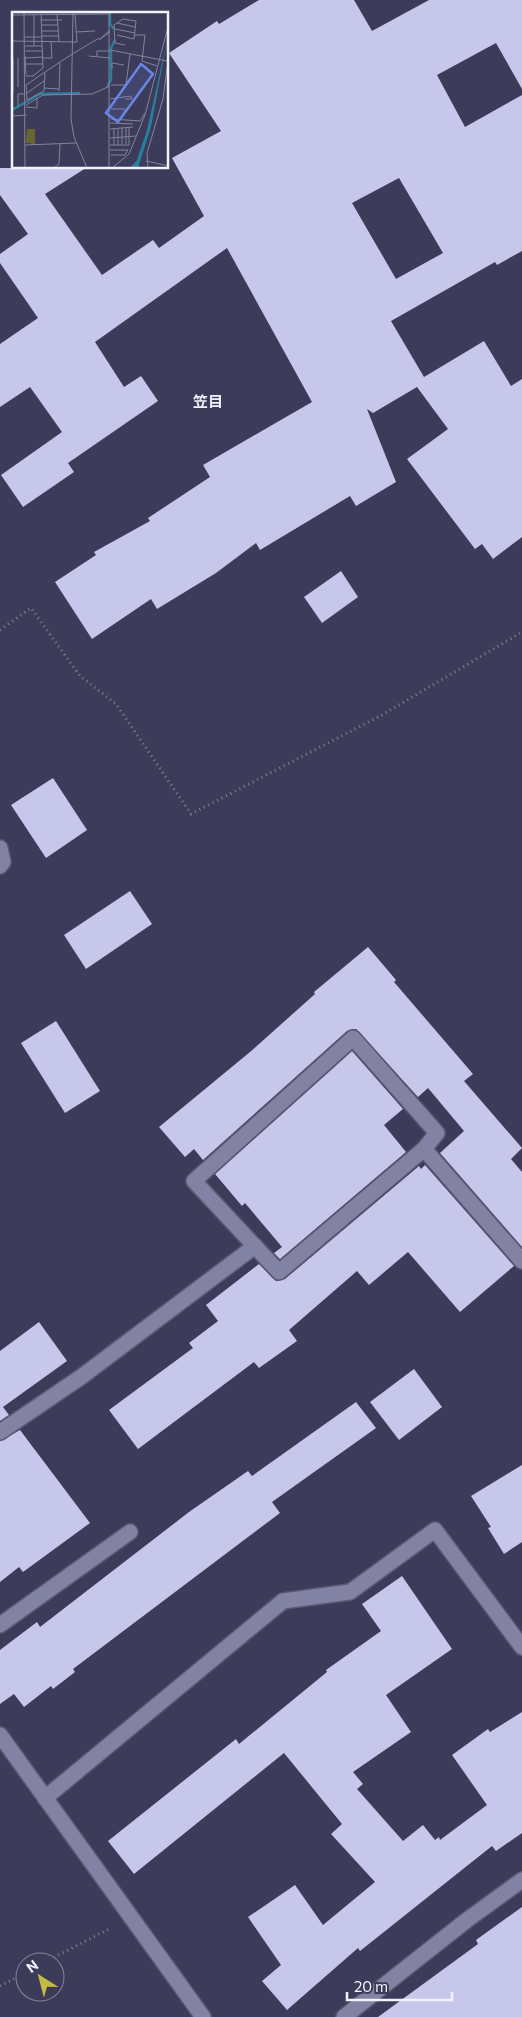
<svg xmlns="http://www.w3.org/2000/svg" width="522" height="2017" font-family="Commissioner,'Noto Sans JP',sans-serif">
<rect width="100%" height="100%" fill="#3c3b59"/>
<g fill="#c7c7ec" fill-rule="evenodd">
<path d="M259 0H354L372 31 429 0H522V89L496 43 437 75 465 127 522 95V251L497 265 495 262 391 321 424 377 484 341 511 386 522 379V537L493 559 482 544 475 549 407 459 448 429 417 387 373 413 367 409 396 482 356 506 350 496 260 550 256 543 216 573 157 609 151 599 92 639 55 582 96 555 94 552 150 521 148 518 210 477 203 465 312 402 227 248 95 342 124 387 141 376 158 401 68 463 74 472 23 507 1 475 62 432 30 387 0 407V344L38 318 0 263V254L28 234 0 195V168H86L45 194 102 275 153 240 159 248 204 216 172 158 221 131 169 53 217 21 219 24ZM399 178 443 253 396 279 352 203Z"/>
<path d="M341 571 358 597 322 623 304 597Z"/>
<path d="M53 778 87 830 46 858 11 805Z"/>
<path d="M130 891 152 924 86 969 64 935Z"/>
<path d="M368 947 396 980 394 982 473 1074 464 1081 522 1148 511 1159 522 1172V1247L440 1153 464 1131 428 1088 418 1097 356 1029 347 1031 203 1160 194 1149 185 1157 159 1127 250 1052 315 994 314 992Z"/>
<path d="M56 1021 100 1091 65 1113 21 1043Z"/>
<path d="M352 1051 403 1109 384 1125 406 1152 280 1259 274 1253 282 1247 245 1203 242 1206 215 1174Z"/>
<path d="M425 1165 514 1266 460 1312 408 1252 369 1285 357 1271 289 1330 297 1341 259 1368 254 1362 138 1449 109 1410 193 1348 189 1343 218 1321 206 1305 259 1264 276 1281 285 1279 419 1166 421 1169Z"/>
<path d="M39 1322 67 1361 3 1407 9 1415 0 1421V1351Z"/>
<path d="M414 1369 442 1407 399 1440 370 1402Z"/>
<path d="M356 1402 376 1428 272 1502 280 1513 73 1669 75 1672 53 1689 51 1686 24 1707 14 1694 0 1704V1650L37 1622 40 1627 189 1512 248 1471 252 1476Z"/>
<path d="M20 1430 90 1523 23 1572 19 1567 0 1582V1441Z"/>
<path d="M522 1465V1542L504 1554 488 1528 491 1527 471 1496Z"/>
<path d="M402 1576 452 1649 386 1695 411 1732 353 1772 363 1784 357 1789 403 1841 423 1825 435 1840 439 1837 440 1840 487 1805 452 1755 488 1729 490 1732 522 1712V1833L496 1851 492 1846 360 1951 358 1948 287 2010 262 1981 281 1965 248 1917 295 1885 323 1925 375 1882 331 1834 342 1824 284 1753 134 1874 108 1841 236 1739 239 1744 327 1672 326 1670 381 1631 362 1604Z"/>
<path d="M522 1907V2017H378L478 1944 476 1940Z"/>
</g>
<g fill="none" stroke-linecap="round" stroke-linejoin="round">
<g stroke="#5a5770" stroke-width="18">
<g id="minor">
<path d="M0 848 3 862 0 866"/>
<path d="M353 1038 437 1133 424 1149 279 1272 194 1181Z"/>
<path d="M424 1149 522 1261"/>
<path d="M0 1432 81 1377 255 1246"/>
<path d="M0 1625 130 1532"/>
<path d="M0 1735 203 2017"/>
<path d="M45 1798 283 1601 350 1592 435 1530 522 1647"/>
<path d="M344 2017 467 1920 522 1880"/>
</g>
</g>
<g stroke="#808097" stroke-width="3" stroke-dasharray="1 4" stroke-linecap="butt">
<path d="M0 630 31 608 80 676 116 704 191 814 382 715 522 632"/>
<path d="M45 1962 109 1929"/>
<path d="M0 1986 25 1973"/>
</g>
<use href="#minor" stroke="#8282a4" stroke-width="15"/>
</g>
<g text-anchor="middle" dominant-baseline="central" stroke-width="5" stroke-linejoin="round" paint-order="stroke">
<g font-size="15" font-weight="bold" fill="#f2f2fe" stroke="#3c3b59">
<text x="208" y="401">笠目</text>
</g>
</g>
<g transform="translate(12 12)">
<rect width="156" height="156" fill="#3c3b59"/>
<path d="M15 117H23V132L14 131Z" fill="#686531"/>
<path d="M156 24 139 115 126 156H118L125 148 135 118Z" fill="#287e9d"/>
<path fill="none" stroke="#287e9d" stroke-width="2.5" d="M98 0V12L102 17M95 75 99 68V36L103 28M0 98 28 82 68 81"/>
<path fill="none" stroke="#85849b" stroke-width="1" d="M12 0 13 156M61 0 59 107 62 125 75 156M45 2 47 29M0 3 98 2M22 3V34M29 8H50M105 11 123 15M29 13H45M103 17 123 21M98 18 87 28 98 20M30 19H46M64 20 83 19M105 23 122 27 124 9 111 7 102 13 103 31 113 33M122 23H133L130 49 145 54M30 24H46M13 25H29M0 29 65 30 63 2M13 34H30M98 38 155 49M13 39H30M13 44 14 63M77 44 98 46M85 44V39H98M6 46V75M13 46 31 45M31 46H40L39 29M12 52H31M100 57V51L112 53M33 61 32 79 15 88 14 73 48 50 62 41 87 26M14 64H21L31 56 29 2M99 73H114L118 42M32 76 47 77M1 79V46M47 79 48 51M15 81 32 69M98 87 119 84 120 87H113M14 93 31 83 80 82 98 74M6 94V82H13M14 95 25 96V86M99 97H113V102M0 104 15 103M99 107 128 109 133 101M98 111 121 112M114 116V132M98 117 121 115M98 126 124 124M110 132V116M13 133 64 131M98 133H117V115M102 133V117M106 133V117M98 138H116L113 143H99M134 149 157 154M42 156 47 152 48 132M97 156V0M100 156 117 142 133 103 157 11M136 156 135 141 151 87 157 41"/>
<path fill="#6887e5" fill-opacity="0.15" stroke="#6887e5" stroke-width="2.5" d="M129 52 141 62 106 110 94 101Z"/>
<rect width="156" height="156" fill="none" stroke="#f2f2fe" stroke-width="2.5"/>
</g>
<g transform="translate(40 1977) rotate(324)"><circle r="24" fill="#3c3b59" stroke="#85849b"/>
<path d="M0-4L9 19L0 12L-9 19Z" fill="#c4bc3e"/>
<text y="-8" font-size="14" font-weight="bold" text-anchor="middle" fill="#f2f2fe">N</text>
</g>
<path d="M347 1992v8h105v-8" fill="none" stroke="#f2f2fe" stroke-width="2.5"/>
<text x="354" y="1992" font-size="15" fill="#f2f2fe" stroke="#3c3b59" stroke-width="4" paint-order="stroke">20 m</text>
</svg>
